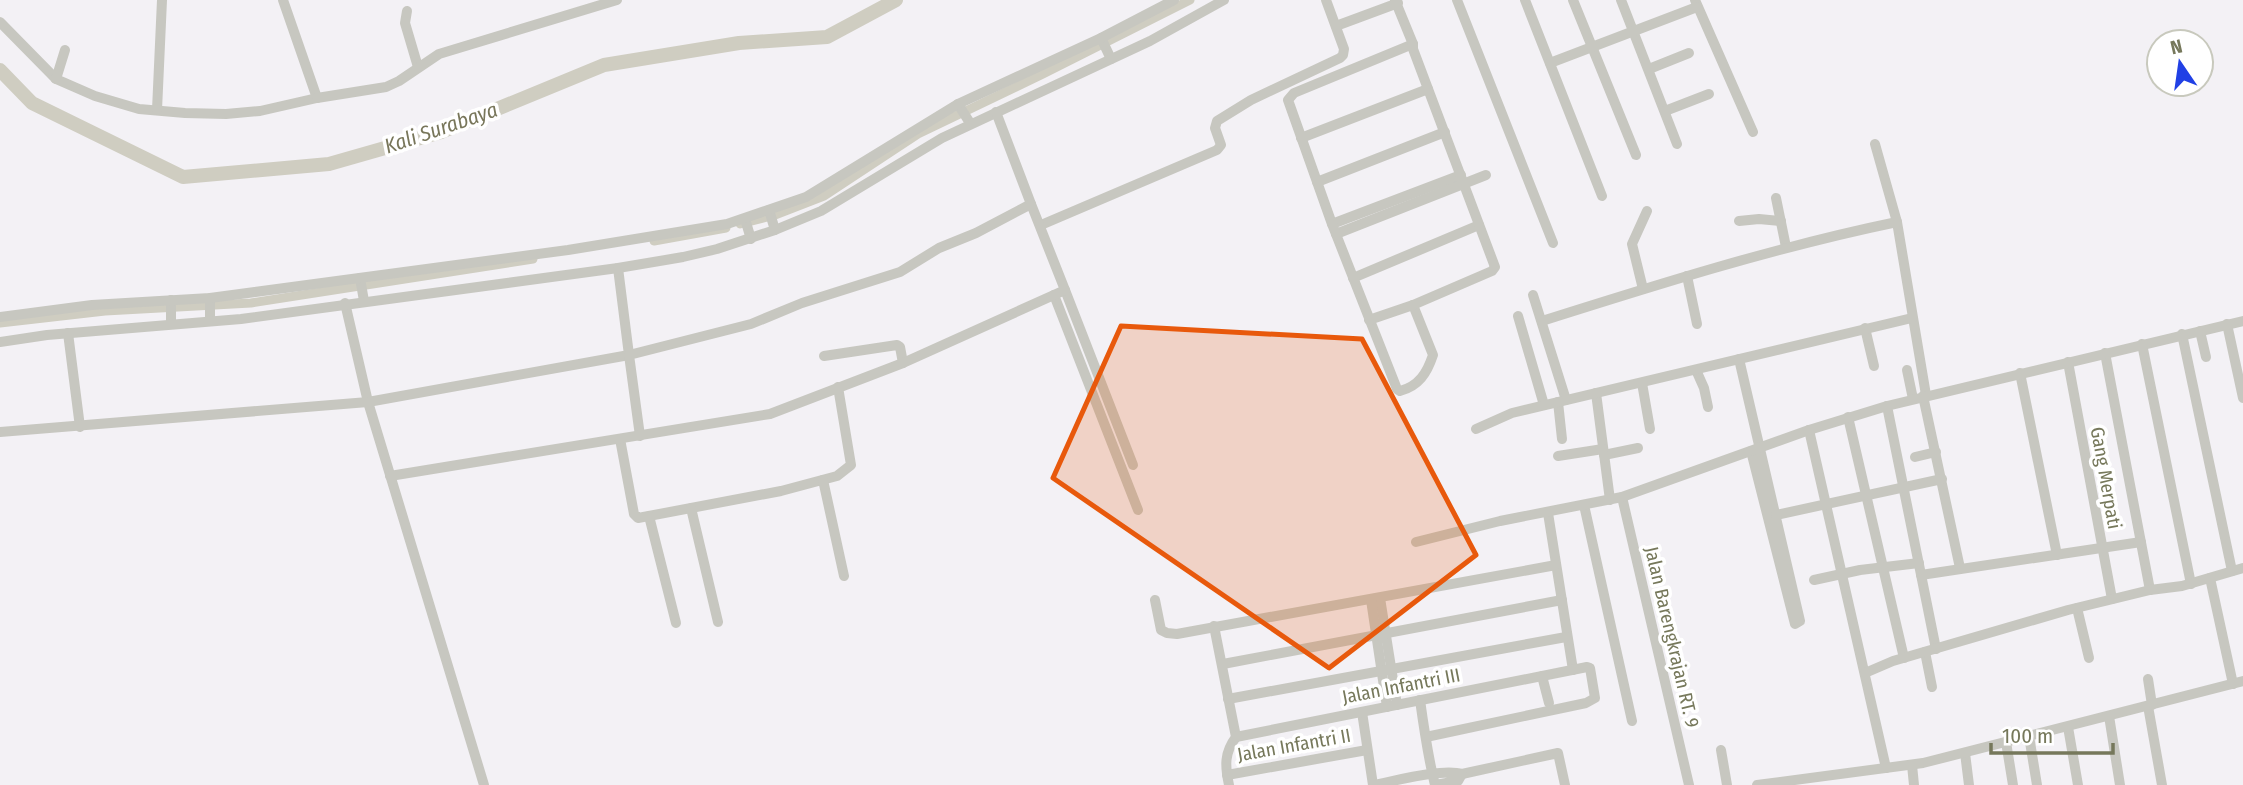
<svg xmlns="http://www.w3.org/2000/svg" width="2243" height="785" font-family="'Fira Sans Condensed',sans-serif">
<rect width="100%" height="100%" fill="#f3f1f5"/>
<g fill="none" stroke-linecap="round" stroke-linejoin="round">
<g stroke="#cfcdc1" stroke-width="9">
<path d="M740 224 775 215 824 196 918 134 1043 74 1190 0"/>
<path d="M654 241 726 228"/>
<path d="M0 323 105 311 251 303 533 259"/>
</g>
<path stroke="#cfcdc1" stroke-width="14" d="M0 70 32 103 183 177 329 164 441 132 604 65 739 43 827 37 896 0"/>
<g stroke="#c7c7c0" stroke-width="10">
<path d="M1457 0 1553 243"/>
<path d="M1525 0 1602 196"/>
<path d="M1573 0 1636 155"/>
<path d="M1621 0 1677 144"/>
<path d="M1695 0 1753 132"/>
<path d="M407 11 405 23 418 67"/>
<path d="M0 22 56 79"/>
<path d="M1336 26 1398 3"/>
<path d="M1101 38 1111 59"/>
<path d="M65 50 56 79 95 96 139 109 185 113 226 114 260 111 317 98 283 0"/>
<path d="M1550 63 1697 7"/>
<path d="M1649 69 1689 53"/>
<path d="M317 98 386 87 399 81 439 54 617 0"/>
<path d="M958 104 970 123"/>
<path d="M157 110 162 0"/>
<path d="M1665 111 1709 94"/>
<path d="M1301 138 1428 89"/>
<path d="M1875 144 1897 222 1926 395"/>
<path d="M1317 182 1445 132"/>
<path d="M1776 198 1786 247"/>
<path d="M769 210 775 230"/>
<path d="M745 219 751 239"/>
<path d="M1739 221 1759 219 1781 221"/>
<path d="M1332 224 1461 175"/>
<path d="M1041 225 1217 150 1221 145 1215 128 1217 121 1251 100 1340 58 1343 55 1344 49 1326 0"/>
<path d="M1336 234 1486 175"/>
<path d="M1687 276 1697 324"/>
<path d="M360 278 364 301"/>
<path d="M1353 278 1479 225"/>
<path d="M1643 289 1632 244 1647 211"/>
<path d="M1065 290 1133 465"/>
<path d="M1054 295 1138 510"/>
<path d="M1533 295 1566 400"/>
<path d="M210 298V321"/>
<path d="M171 300V324"/>
<path d="M345 303 368 402 484 785"/>
<path d="M1413 305 1433 355C1427 373 1419 386 1400 391L1397 389 1332 224 1288 100 1294 93 1413 44"/>
<path d="M1518 316 1544 405"/>
<path d="M0 317 92 305 210 298 568 250 727 224 806 197 958 104 1101 38 1174 0"/>
<path d="M1369 320 1413 305 1492 271 1495 267 1413 49V44L1395 0"/>
<path d="M1542 321C1659 284 1776 247 1897 222"/>
<path d="M2227 324 2243 398"/>
<path d="M1865 328 1874 366"/>
<path d="M2200 331 2206 357"/>
<path d="M68 333 80 427"/>
<path d="M2182 334 2232 571"/>
<path d="M0 342 47 335 241 319 618 268 683 257 717 249 775 230 821 211 942 138 1150 41 1224 0"/>
<path d="M2142 344 2191 584"/>
<path d="M2105 353 2150 590"/>
<path d="M824 356 897 345 900 347 903 363"/>
<path d="M1739 359 1800 621 1795 624 1751 451"/>
<path d="M2068 362 2112 599"/>
<path d="M1696 370 1704 388 1708 407"/>
<path d="M1907 370 1913 399"/>
<path d="M2020 373 2057 555"/>
<path d="M1642 383 1650 429"/>
<path d="M1596 393 1610 500"/>
<path d="M1923 396 1960 568"/>
<path d="M1558 402 1562 439"/>
<path d="M1887 406 1936 649"/>
<path d="M1848 417 1904 658"/>
<path d="M1476 429 1512 413 1912 318"/>
<path d="M1809 430 1886 768"/>
<path d="M0 432 368 402 629 355 618 268"/>
<path d="M640 436 629 355 751 324 802 303 900 272 939 248 976 233 1031 204 996 112"/>
<path d="M620 439 634 514 638 518 781 491 837 476 851 465 838 387"/>
<path d="M1604 455 1638 448"/>
<path d="M1558 456 1603 449"/>
<path d="M1915 457 1936 452"/>
<path d="M390 476 770 414 903 363 1065 290 1031 204"/>
<path d="M823 480 844 576"/>
<path d="M1622 497 1689 785"/>
<path d="M1584 505 1632 721"/>
<path d="M691 508 718 622"/>
<path d="M1548 513 1573 670"/>
<path d="M1776 515 1942 479"/>
<path d="M649 516 676 623"/>
<path d="M1416 542 1500 521 1622 497 1809 430 1887 406 2243 321"/>
<path d="M1921 575 2141 542"/>
<path d="M2210 578 2233 684"/>
<path d="M1814 580 1860 570 1919 563"/>
<path d="M1380 598 1397 705"/>
<path d="M1155 600 1161 630 1167 633 1177 634 1556 565"/>
<path d="M1371 600 1387 707"/>
<path d="M2077 608 2089 658"/>
<path d="M1214 626 1236 737C1224 753 1225 766 1229 785"/>
<path d="M1925 652 1932 687"/>
<path d="M1223 664 1562 600"/>
<path d="M1865 673 1893 661 2068 610 2150 590 2182 586 2243 568"/>
<path d="M1542 676 1549 703"/>
<path d="M2148 679 2152 705"/>
<path d="M1228 699 1566 637"/>
<path d="M2148 706 2162 785"/>
<path d="M1362 712 1373 785"/>
<path d="M2109 716 2120 785"/>
<path d="M2068 727 2078 785"/>
<path d="M2029 736 2037 785"/>
<path d="M1236 737 1587 667 1590 668 1595 698 1586 703 1426 737"/>
<path d="M2006 742 2013 785"/>
<path d="M1721 750 1727 785"/>
<path d="M1965 753 1969 785"/>
<path d="M1912 765 1914 785"/>
<path d="M1462 774 1558 753 1565 785"/>
<path d="M1227 775 1367 750"/>
<path d="M1373 785C1395 781 1443 768 1462 774L1458 781 1435 785C1428 757 1424 729 1420 700"/>
<path d="M1757 785 1923 763 2243 681"/>
</g>
</g>
<path fill="#e8590c" fill-opacity="0.2" stroke="#e8590c" stroke-width="5" stroke-linejoin="round" d="M1121 326 1362 339 1476 555 1329 668 1053 478Z"/>
<g text-anchor="middle" dominant-baseline="central" stroke-width="7" stroke-linejoin="round" paint-order="stroke">
<g font-size="19" fill="#76785b" stroke="#fff">
<text transform="translate(2106 478) rotate(80)">Gang Merpati</text>
<text transform="translate(1672 637) rotate(77)">Jalan Barengkrajan RT. 9</text>
<text transform="translate(1401 686) rotate(-11)">Jalan Infantri III</text>
<text transform="translate(1294 745) rotate(-10)">Jalan Infantri II</text>
</g>
<g font-size="21" font-style="italic" fill="#78765a" stroke="#fff">
<text transform="translate(441 128) rotate(-19)">Kali Surabaya</text>
</g>
</g>
<g transform="translate(2180 63) rotate(347)"><circle r="33" fill="#ffffff" stroke="#c8c9bd" stroke-width="2"/>
<path d="M0-5L12 26L0 18L-12 26Z" fill="#2140e5"/>
<text y="-10" font-size="19" font-weight="bold" text-anchor="middle" fill="#76785b">N</text>
</g>
<path d="M1991 743v10h122v-10" fill="none" stroke="#76785b" stroke-width="3.5"/>
<text x="2002" y="743" font-size="21" fill="#76785b" stroke="#ffffff" stroke-width="5" paint-order="stroke">100 m</text>
</svg>
